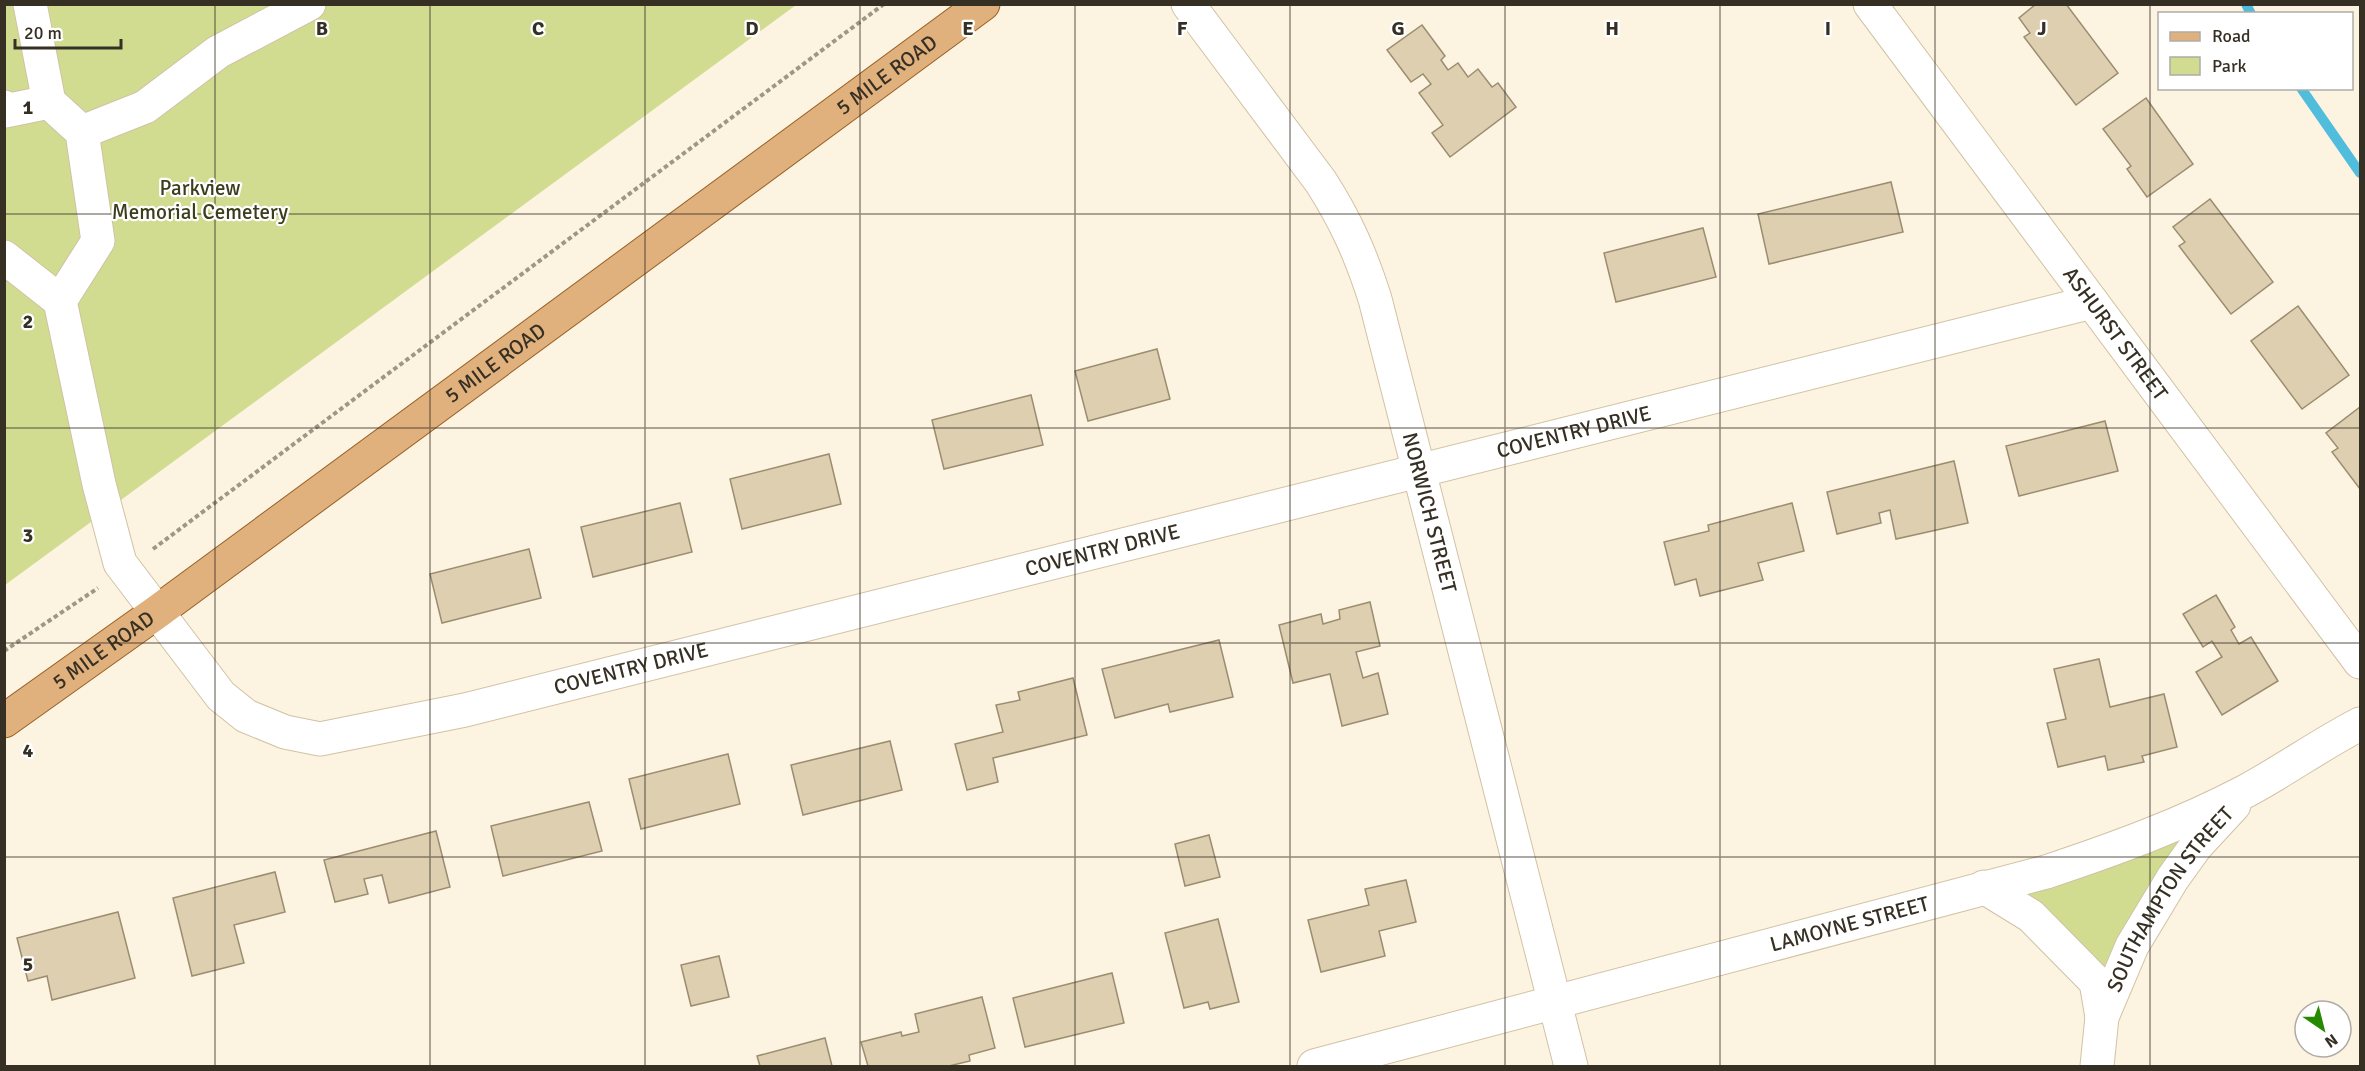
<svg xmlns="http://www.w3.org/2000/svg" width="2365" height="1071" font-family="Signika,sans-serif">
<rect width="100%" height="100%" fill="#fdf3e1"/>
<g fill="#d1dc91">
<path d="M5 5H796L5 585Z"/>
<path d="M2248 790 2096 982 1984 887Z"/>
</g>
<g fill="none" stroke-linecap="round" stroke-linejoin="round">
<g stroke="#51bddc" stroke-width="10">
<path d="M2246 4 2251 14"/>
<path d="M2301 88 2360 173"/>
</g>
</g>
<g fill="#decfb0" stroke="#9b8d70" stroke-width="1.5">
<path d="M2036 4H2066L2118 73 2076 105 2024 37 2030 33 2019 18Z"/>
<path d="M1422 25 1445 56 1441 60 1448 70 1458 63 1468 77 1478 69 1492 87 1498 83 1516 107 1450 157 1432 133 1443 125 1419 93 1431 84 1423 74 1411 82 1387 50Z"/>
<path d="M2146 98 2193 164 2147 197 2127 169 2131 166 2103 129Z"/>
<path d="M1891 182 1903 232 1769 264 1758 214Z"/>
<path d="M2210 199 2273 282 2231 314 2179 246 2185 242 2173 227Z"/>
<path d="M1703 228 1716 277 1616 302 1604 253Z"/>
<path d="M2298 306 2349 375 2302 409 2251 341Z"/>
<path d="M1157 349 1170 399 1088 421 1075 371Z"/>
<path d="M1031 395 1043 445 944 469 932 420Z"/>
<path d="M2360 407V489L2332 452 2338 448 2326 433Z"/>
<path d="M2105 421 2118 471 2019 496 2006 446Z"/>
<path d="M829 454 841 504 742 529 730 479Z"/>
<path d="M1954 461 1968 523 1896 539 1890 510 1879 513 1881 523 1837 534 1827 492Z"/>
<path d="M680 503 692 552 593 577 581 527Z"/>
<path d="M1792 503 1804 551 1758 563 1763 580 1700 596 1696 579 1675 585 1664 542 1709 531 1708 525Z"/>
<path d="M529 549 541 598 442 623 430 574Z"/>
<path d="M2216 595 2235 627 2231 630 2239 644 2251 637 2278 681 2222 715 2196 672 2222 657 2212 641 2203 647 2183 614Z"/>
<path d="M1370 602 1380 646 1356 652 1363 678 1378 673 1388 714 1342 726 1330 674 1293 683 1279 625 1321 614 1323 624 1340 619 1339 610Z"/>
<path d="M1219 640 1233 697 1170 712 1168 704 1115 718 1102 669Z"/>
<path d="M2099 659 2110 707 2164 694 2177 747 2142 756 2144 762 2108 770 2105 756 2058 767 2047 723 2066 719 2054 669Z"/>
<path d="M1073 678 1087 735 993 758 998 782 967 790 955 744 1003 732 996 705 1020 700 1018 692Z"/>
<path d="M890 741 902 790 803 815 791 765Z"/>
<path d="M728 754 740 804 641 829 629 779Z"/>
<path d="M589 802 602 851 503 876 491 826Z"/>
<path d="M436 831 450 887 389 903 382 875 364 879 368 894 335 902 324 860Z"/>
<path d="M1209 835 1220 877 1185 886 1175 844Z"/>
<path d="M275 872 285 912 234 925 244 963 192 976 173 898Z"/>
<path d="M1406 880 1416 922 1379 931 1385 956 1321 972 1308 920 1369 905 1365 889Z"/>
<path d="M118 912 135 978 52 1000 47 976 28 981 17 938Z"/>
<path d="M1218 919 1239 1002 1210 1009 1208 1002 1184 1008 1165 933Z"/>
<path d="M719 956 729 997 691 1006 681 965Z"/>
<path d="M1112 973 1124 1023 1025 1047 1013 998Z"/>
<path d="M982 997 995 1048 969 1055 970 1061 949 1066H868L861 1042 901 1032 902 1036 919 1032 915 1014Z"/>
<path d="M825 1038 832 1066H760L757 1056Z"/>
</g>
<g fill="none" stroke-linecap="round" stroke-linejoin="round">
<g stroke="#d1c2a4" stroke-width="35">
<g id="minor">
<path d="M30 4 49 102 82 132 98 241 60 301"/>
<path id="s1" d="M1188 4 1321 182C1346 221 1361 255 1375 299L1571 1066"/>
<path id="s2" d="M1870 4 2360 662"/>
<path d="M4 107 5 111 49 102"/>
<path d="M82 132 145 107 218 52 309 4"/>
<path id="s3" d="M4 257 60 301 99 484 120 563 221 696 246 716 285 732 320 739 465 710 2092 302"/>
<path d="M1984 887 2031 916 2096 982 2102 1017"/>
<path id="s4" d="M1314 1066 2046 872C2115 849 2181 825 2246 791 2285 770 2321 744 2360 724"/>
<path id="s5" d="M2097 1066 2102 1017 2132 946 2173 878 2196 846 2234 805"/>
</g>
</g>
<g stroke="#986126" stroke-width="35">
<g id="major">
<path id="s6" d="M4 721 157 612 983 4"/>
</g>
</g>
<g stroke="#9e9687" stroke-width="4" stroke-dasharray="4.5 3" stroke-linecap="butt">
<path d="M153 549 884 4"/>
<path d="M4 651 98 588"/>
</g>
<use href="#minor" stroke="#fff" stroke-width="33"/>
<use href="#major" stroke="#e0b07d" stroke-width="33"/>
</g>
<path fill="none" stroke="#363024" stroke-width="1.5" stroke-opacity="0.55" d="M215 4V1066M430 4V1066M645 4V1066M860 4V1066M1075 4V1066M1290 4V1066M1505 4V1066M1720 4V1066M1935 4V1066M2150 4V1066M4 214H2360M4 428H2360M4 643H2360M4 857H2360"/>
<g text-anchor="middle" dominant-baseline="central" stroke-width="4.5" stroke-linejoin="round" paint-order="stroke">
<g font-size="21" fill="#363024" stroke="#fff">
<text stroke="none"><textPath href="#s6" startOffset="1094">5 MILE ROAD</textPath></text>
<text stroke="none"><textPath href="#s2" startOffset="411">ASHURST STREET</textPath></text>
<text stroke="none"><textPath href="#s6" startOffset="608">5 MILE ROAD</textPath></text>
<text stroke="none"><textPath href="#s3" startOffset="1908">COVENTRY DRIVE</textPath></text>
<text stroke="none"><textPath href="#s1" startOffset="572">NORWICH STREET</textPath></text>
<text stroke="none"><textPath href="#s3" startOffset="1422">COVENTRY DRIVE</textPath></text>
<text stroke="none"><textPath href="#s6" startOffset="122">5 MILE ROAD</textPath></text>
<text stroke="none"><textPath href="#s3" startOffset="936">COVENTRY DRIVE</textPath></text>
<text stroke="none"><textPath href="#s5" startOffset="186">SOUTHAMPTON STREET</textPath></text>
<text stroke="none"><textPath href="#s4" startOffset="554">LAMOYNE STREET</textPath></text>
</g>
<g font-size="21" fill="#3a3e1b" stroke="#fff">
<text x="200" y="188">Parkview<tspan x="200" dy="24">Memorial Cemetery</tspan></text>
</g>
</g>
<g font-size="20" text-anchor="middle" font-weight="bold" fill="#363024" stroke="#fff" stroke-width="4.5" stroke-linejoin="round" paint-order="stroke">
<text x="322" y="35">B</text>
<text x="538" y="35">C</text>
<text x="752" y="35">D</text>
<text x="968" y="35">E</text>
<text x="1182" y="35">F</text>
<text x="1398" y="35">G</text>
<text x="1612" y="35">H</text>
<text x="1828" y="35">I</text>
<text x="2042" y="35">J</text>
<text x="28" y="114">1</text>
<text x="28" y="328">2</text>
<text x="28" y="542">3</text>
<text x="28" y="757">4</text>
<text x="28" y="971">5</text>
</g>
<rect width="2365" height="1071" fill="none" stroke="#363024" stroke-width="12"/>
<rect x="2158" y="12" width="195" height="78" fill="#ffffff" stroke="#afaca7" stroke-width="1.5"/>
<rect x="2170" y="32" width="30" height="9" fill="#e0b07d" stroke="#afaca7" stroke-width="1.5"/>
<text x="2212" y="42" font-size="18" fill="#363024">Road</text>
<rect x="2170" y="57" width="30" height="18" fill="#d1dc91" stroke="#afaca7" stroke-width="1.5"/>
<text x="2212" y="72" font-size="18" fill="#363024">Park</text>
<g transform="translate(2323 1029) rotate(145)"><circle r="28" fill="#ffffff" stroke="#afaca7" stroke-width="1.5"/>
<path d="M0-4.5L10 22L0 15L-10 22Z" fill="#258a00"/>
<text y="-9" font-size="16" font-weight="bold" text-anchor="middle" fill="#363024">N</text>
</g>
<path d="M15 39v9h106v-9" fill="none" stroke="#363024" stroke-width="3"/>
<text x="24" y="39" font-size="18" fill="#363024" stroke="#ffffff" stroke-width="4.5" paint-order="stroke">20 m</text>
</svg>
